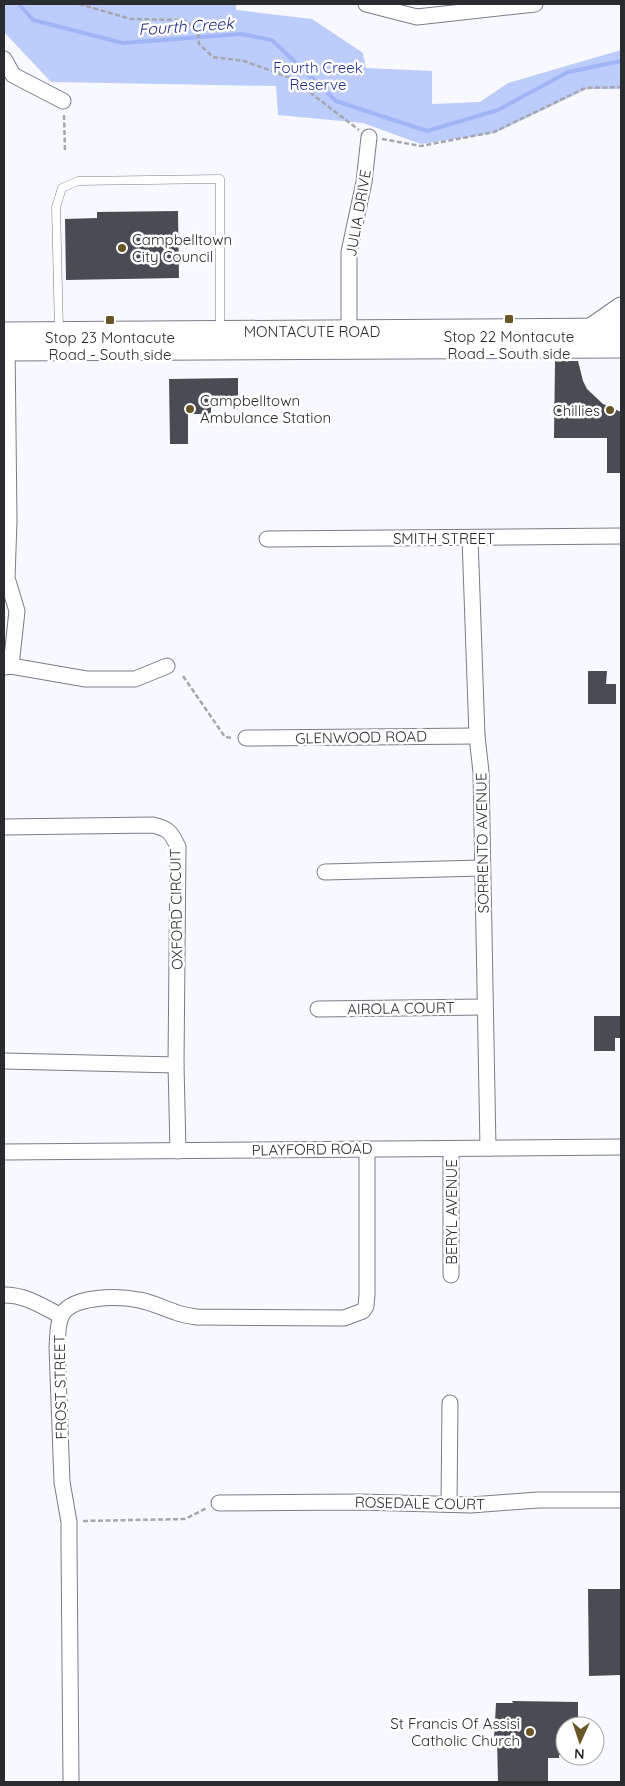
<svg xmlns="http://www.w3.org/2000/svg" width="625" height="1786" font-family="Quicksand,sans-serif">
<rect width="100%" height="100%" fill="#f8f9fe"/>
<path fill="#bcccfb" d="M4 4H236V10L312 19 363 53 366 68 432 71V104L480 102 508 83 621 50V89H587L495 133 421 144 363 123 278 115 276 86 51 82 4 32Z"/>
<g fill="none" stroke-linecap="round" stroke-linejoin="round">
<path stroke="#a1b5f6" stroke-width="4" d="M19 4 33 20 123 43 241 34 272 40 336 101 427 131 498 110 568 72 621 61"/>
</g>
<g fill="#494c55">
<path d="M178 211 179 278 66 280 65 219 97 218V212Z"/>
<path d="M555 361H578L583 381 587 389 603 404 621 412V473H607V438H554Z"/>
<path d="M238 378V396H229V404H211V414H188V444H170L169 379Z"/>
<path d="M588 671H607L606 684H616V704H588Z"/>
<path d="M594 1016H620L621 1038H615V1051H594Z"/>
<path d="M588 1589H621V1675L589 1676Z"/>
<path d="M512 1701 578 1702V1726H565V1755H559V1758H548V1782H498L497 1739H494L496 1703H513Z"/>
</g>
<g fill="none" stroke-linecap="round" stroke-linejoin="round">
<g stroke="#7a7d87" stroke-width="9">
<path id="service" d="M59 331 56 207 62 188 78 181 220 179V331"/>
</g>
<g stroke="#7a7d87" stroke-width="17">
<g id="minor">
<path d="M366 4 417 17 535 4"/>
<path d="M4 59 13 75 63 101"/>
<path d="M349 339V252L364 182 369 137"/>
<path d="M7 342 9 521 7 578 17 611 11 666"/>
<path d="M470 538 477 736 481 772 488 1148"/>
<path d="M267 539 621 536"/>
<path d="M4 667 11 666 86 679H135L167 666"/>
<path d="M246 738 477 736"/>
<path d="M4 827 153 825C169 829 171 832 178 847L176 1065 178 1151"/>
<path d="M325 872 482 868"/>
<path d="M318 1009 484 1007"/>
<path d="M4 1061 176 1065"/>
<path d="M451 1149V1275"/>
<path d="M4 1152 621 1147"/>
<path d="M4 1295C26 1295 42 1306 61 1316"/>
<path d="M219 1503 359 1502 471 1505 538 1500H621"/>
<path d="M449 1504 450 1403"/>
<path d="M71 1782 69 1543V1522L62 1482 57 1347C58 1337 57 1326 61 1317 69 1295 119 1296 139 1300 151 1302 163 1308 175 1312 182 1315 190 1316 197 1317L344 1318 363 1311 366 1306 367 1295V1149"/>
</g>
</g>
<g stroke="#7a7d87" stroke-width="23">
<g id="secondary">
<path d="M591 329 621 308"/>
<path d="M4 333 621 329"/>
<path d="M4 350 621 347"/>
</g>
</g>
<g stroke="#a6a7ac" stroke-width="2.5" stroke-dasharray="5 2.5" stroke-linecap="butt">
<path d="M79 4 131 19 184 20 198 30 199 44 213 57 244 61 291 78 359 130"/>
<path d="M64 115 65 151"/>
<path d="M382 139 421 146 494 132 585 88 621 87"/>
<path d="M183 676 225 737 232 738"/>
<path d="M83 1521 185 1519 207 1508"/>
</g>
<use href="#service" stroke="#fff" stroke-width="8"/>
<use href="#minor" stroke="#fff" stroke-width="15"/>
<use href="#secondary" stroke="#fff" stroke-width="21"/>
</g>
<g fill="#685724" stroke="#fff" stroke-width="2">
<circle cx="122" cy="248" r="5"/>
<rect x="504" y="314" width="10" height="10" rx="2.5"/>
<rect x="105" y="315" width="10" height="10" rx="2.5"/>
<circle cx="190" cy="409" r="5"/>
<circle cx="610" cy="410" r="5"/>
<circle cx="530" cy="1732" r="5"/>
</g>
<g text-anchor="middle" dominant-baseline="central" stroke-width="5" stroke-linejoin="round" paint-order="stroke">
<g font-size="15" fill="#26338d" stroke="#fff">
<text x="318" y="67">Fourth Creek<tspan x="318" dy="17">Reserve</tspan></text>
</g>
<g font-size="15" fill="#2a2b2f" stroke="#fff">
<text transform="translate(358 213) rotate(-80)">JULIA DRIVE</text>
<text x="312" y="331">MONTACUTE ROAD</text>
<text x="444" y="538">SMITH STREET</text>
<text transform="translate(361 737) rotate(-1)">GLENWOOD ROAD</text>
<text transform="translate(482 843) rotate(-91)">SORRENTO AVENUE</text>
<text transform="translate(176 909) rotate(-91)">OXFORD CIRCUIT</text>
<text transform="translate(401 1008) rotate(-1)">AIROLA COURT</text>
<text transform="translate(312 1149) rotate(-1)">PLAYFORD ROAD</text>
<text transform="translate(451 1212) rotate(-90)">BERYL AVENUE</text>
<text transform="translate(60 1387) rotate(-91)">FROST STREET</text>
<text transform="translate(420 1503) rotate(1)">ROSEDALE COURT</text>
</g>
<g font-size="15" fill="#2a2b2f" stroke="#fff" text-anchor="start">
<text x="132" y="239">Campbelltown<tspan x="132" dy="17">City Council</tspan></text>
<text x="509" y="336" text-anchor="middle">Stop 22 Montacute<tspan x="509" dy="17">Road - South side</tspan></text>
<text x="110" y="337" text-anchor="middle">Stop 23 Montacute<tspan x="110" dy="17">Road - South side</tspan></text>
<text x="200" y="400">Campbelltown<tspan x="200" dy="17">Ambulance Station</tspan></text>
<text x="600" y="410" text-anchor="end">Chillies</text>
<text x="520" y="1723" text-anchor="end">St Francis Of Assisi<tspan x="520" dy="17">Catholic Church</tspan></text>
</g>
<g font-size="16" font-style="italic" fill="#1d2780" stroke="#fff">
<text transform="translate(186 26) rotate(-4)">Fourth Creek</text>
</g>
</g>
<rect width="625" height="1786" fill="none" stroke="#2a2b2f" stroke-width="10"/>
<g transform="translate(580 1741) rotate(183)"><circle r="24" fill="#ffffff" stroke="#aaaaac"/>
<path d="M0-4L9 19L0 12L-9 19Z" fill="#685724"/>
<text y="-8" font-size="14" font-weight="bold" text-anchor="middle" fill="#2a2b2f">N</text>
</g>
</svg>
